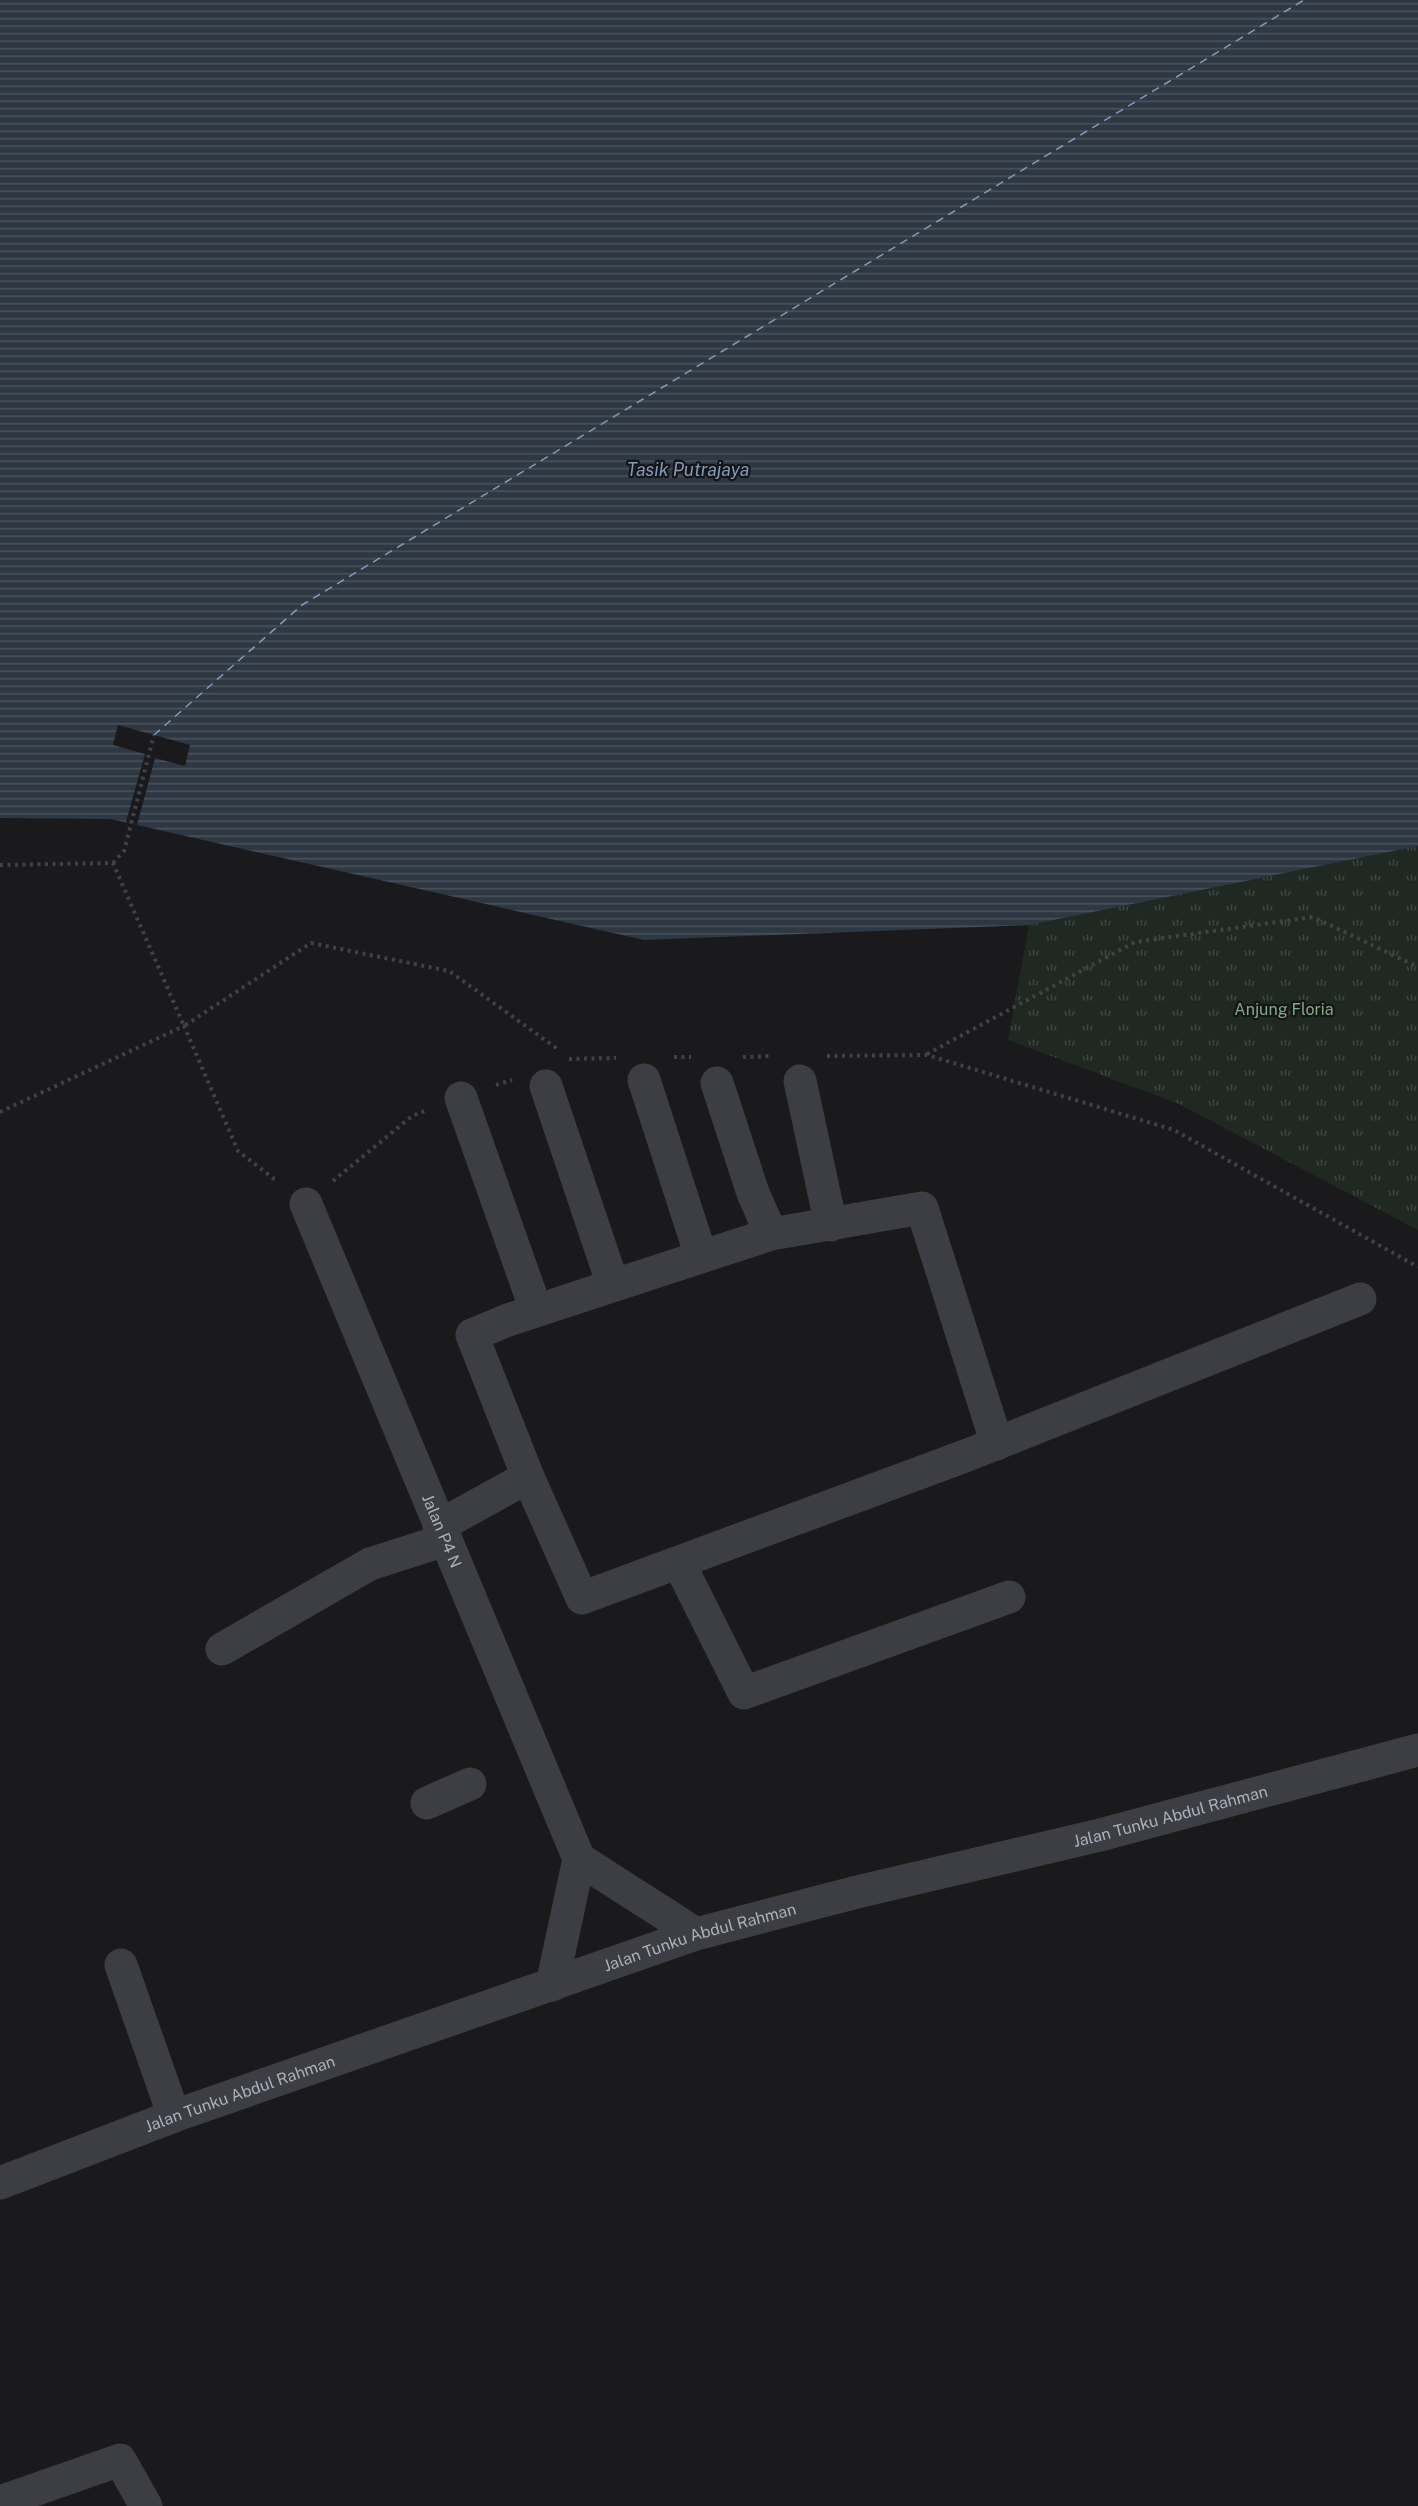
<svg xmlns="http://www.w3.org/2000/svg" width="1418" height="2506" font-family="'Public Sans',sans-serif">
<defs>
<pattern id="park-tufts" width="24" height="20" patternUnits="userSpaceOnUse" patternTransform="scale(1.5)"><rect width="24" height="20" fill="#1f2921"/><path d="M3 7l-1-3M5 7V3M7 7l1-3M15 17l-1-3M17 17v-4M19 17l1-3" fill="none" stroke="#3d463f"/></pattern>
<pattern id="water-rules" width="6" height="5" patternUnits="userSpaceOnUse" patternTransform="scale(1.5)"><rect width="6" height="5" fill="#2e3843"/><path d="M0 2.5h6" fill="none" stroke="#4a525c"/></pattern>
</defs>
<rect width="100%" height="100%" fill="#1a1a1d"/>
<path fill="url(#park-tufts)" d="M1418 846V1230L1179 1104 1008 1040 1029 925Z"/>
<path fill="url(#water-rules)" d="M0 0H1418V846L1029 925 644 940 111 819 0 818Z"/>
<path fill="#1a1a1d" d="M118 725 190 745 185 766 155 758 137 825 126 822 145 754 113 745Z"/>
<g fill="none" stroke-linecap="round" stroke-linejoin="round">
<path stroke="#809cbb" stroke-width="1.5" stroke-dasharray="8 6" stroke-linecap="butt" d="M154 735 302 605 1304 0"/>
<g stroke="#404249" stroke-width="4" stroke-dasharray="3 4.5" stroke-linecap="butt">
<path d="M113 863 124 851 154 735"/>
<path d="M0 865 113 863 184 1026 311 943 449 971 559 1050"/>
<path d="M927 1054 1135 942 1313 917 1418 967"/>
<path d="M827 1056 927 1055 1174 1130 1418 1267"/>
<path d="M674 1057H691"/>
<path d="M743 1057 772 1056"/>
<path d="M569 1059 616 1058"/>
<path d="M496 1085 512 1080"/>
<path d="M0 1112 184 1026 238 1151 278 1182"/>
<path d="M333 1181 412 1116 427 1110"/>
</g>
<g stroke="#3d3d44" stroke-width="33">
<path d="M644 1080 701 1256"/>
<path d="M800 1081 831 1225"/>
<path d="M717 1083 753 1193 771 1234 922 1208 997 1444"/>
<path d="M546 1086 613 1285"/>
<path d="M461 1098 536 1310"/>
<path id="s1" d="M306 1204 579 1859 552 1985"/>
<path d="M771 1234 508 1320 472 1335 528 1477 582 1598 965 1456 1360 1299"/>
<path d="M439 1526 528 1477"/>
<path d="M679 1563 744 1693 1009 1597"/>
<path d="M222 1649 370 1564 445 1540"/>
<path d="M427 1803 470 1784"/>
<path d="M579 1859 696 1934"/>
<path d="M121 1965 174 2116"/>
<path id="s2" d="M0 2183 174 2116 696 1934 857 1892 1100 1835 1418 1750"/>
<path d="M0 2502 120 2460 146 2506"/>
</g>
</g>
<g text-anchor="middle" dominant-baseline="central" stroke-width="4.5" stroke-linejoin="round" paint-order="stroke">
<g font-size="16" fill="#81aa86" stroke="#151518">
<text x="1284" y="1009">Anjung Floria</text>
</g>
<g font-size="16" fill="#abb0bd" stroke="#151518">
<text stroke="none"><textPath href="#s1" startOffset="354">Jalan P4 N</textPath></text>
<text stroke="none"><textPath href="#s2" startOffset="1228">Jalan Tunku Abdul Rahman</textPath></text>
<text stroke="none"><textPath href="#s2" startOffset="742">Jalan Tunku Abdul Rahman</textPath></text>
<text stroke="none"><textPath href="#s2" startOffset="256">Jalan Tunku Abdul Rahman</textPath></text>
</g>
<g font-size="18" font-style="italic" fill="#809cbb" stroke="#151518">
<text x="688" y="469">Tasik Putrajaya</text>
</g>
</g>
</svg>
